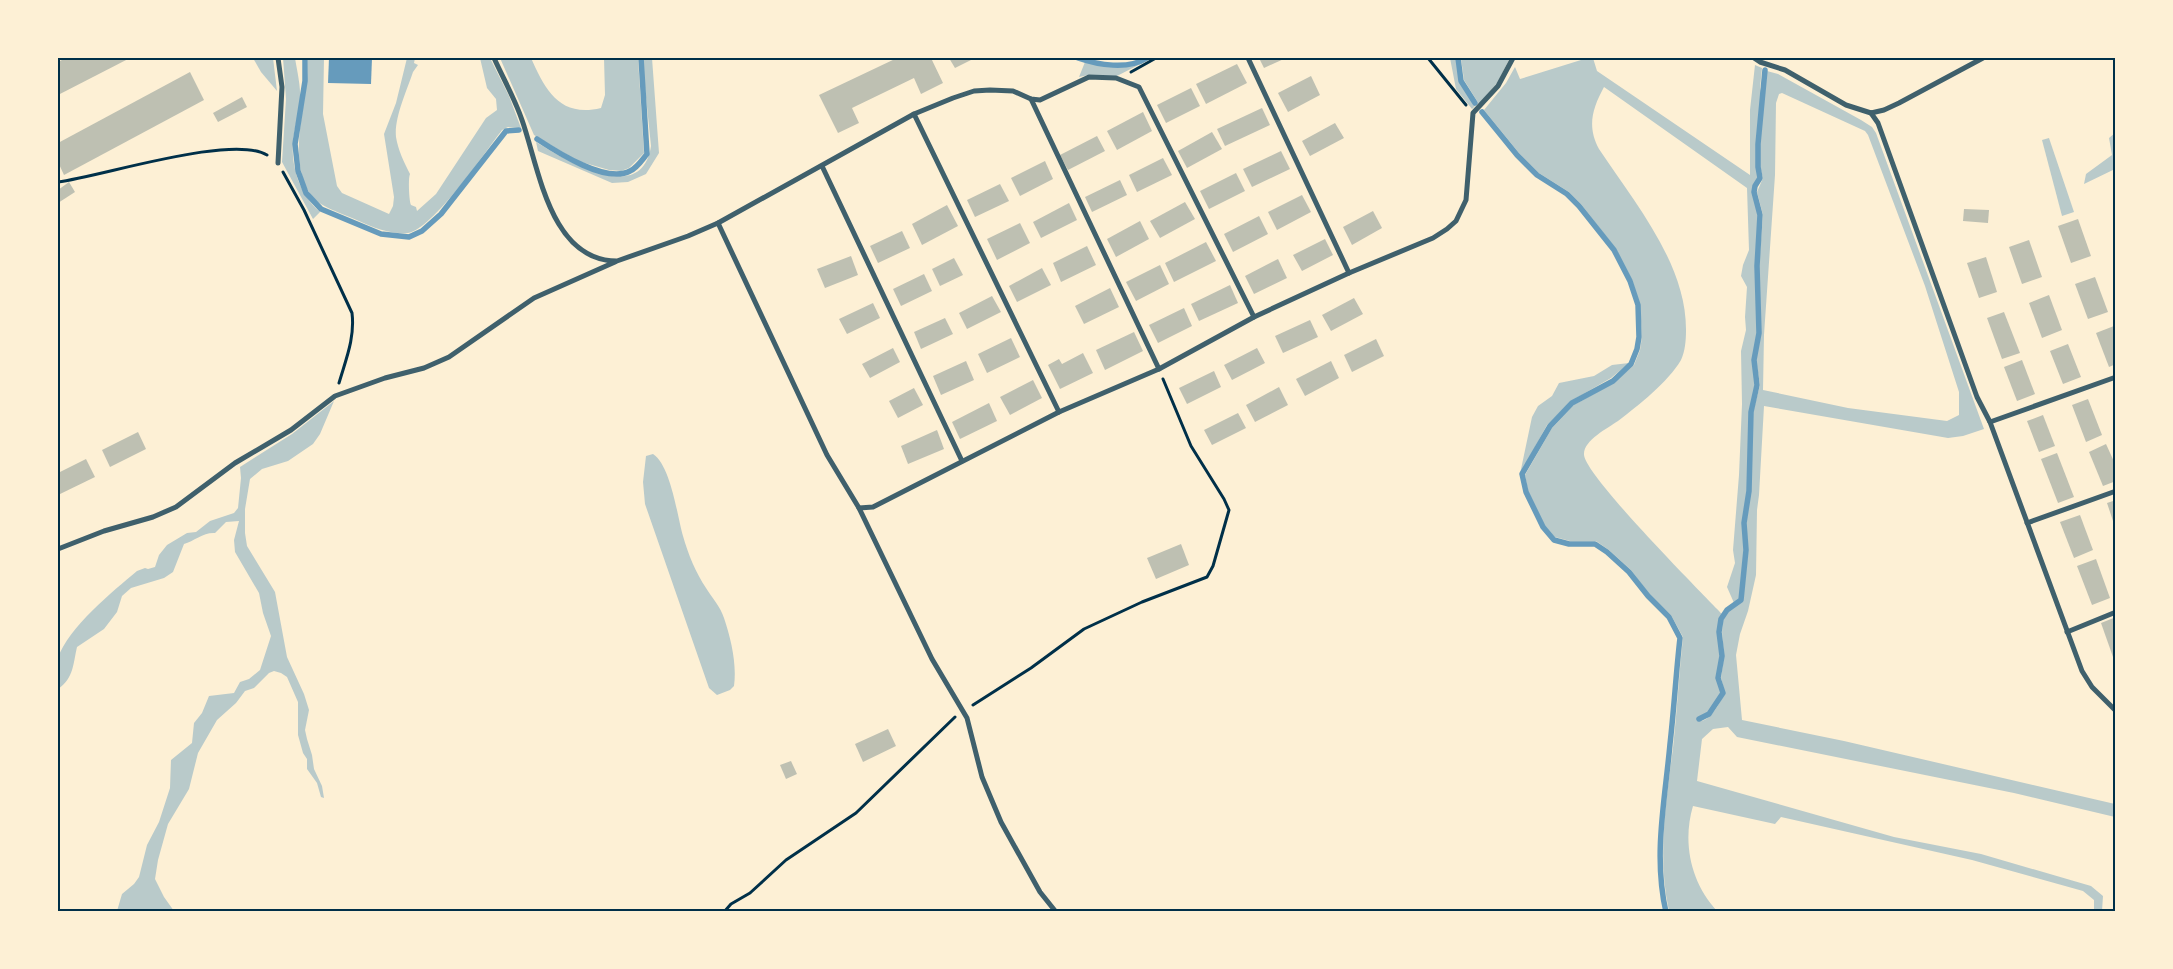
<svg xmlns="http://www.w3.org/2000/svg" width="2173" height="969" font-family="'Roboto Condensed',sans-serif">
<rect width="100%" height="100%" fill="#fdf0d5"/>
<g fill="#b9caca" fill-rule="evenodd">
<path d="M253 58H273L277 91 261 72Z"/>
<path d="M283 58H295C297 71 301 86 300 100 299 114 294 128 293 142 291 168 300 195 320 212L313 219 282 162 286 99Z"/>
<path d="M308 58H324L323 114 337 186 342 193 389 214 393 206 394 197 384 134 396 103 407 58H415L414 63 418 65 413 72C407 90 394 118 396 137 398 150 404 162 410 174 408 178 409 201 411 205L416 207 417 211 436 194 486 118 497 110 496 99 487 88 480 58H490L509 96 521 128 508 127 502 130C486 151 432 230 408 233 386 235 367 224 347 216 323 206 309 202 302 175 292 137 309 96 308 58Z"/>
<path d="M500 58H531C545 89 559 118 601 108L605 95 604 58H638L644 153 629 168 621 171 609 170 578 161 534 135Z"/>
<path d="M642 58H652L659 153 646 174 628 182 612 183 538 151 536 142C564 159 642 208 651 146Z"/>
<path d="M1149 58H1152L1115 77 1088 75 1079 77 1085 62 1125 67Z"/>
<path d="M1450 58H1457L1460 82 1475 106 1472 109 1456 89Z"/>
<path d="M1461 58H1510L1497 83 1479 104 1464 80Z"/>
<path d="M1580 58H1593L1597 71 1750 175V110L1755 65 1762 68 1760 88 1762 97 1756 144V167L1758 177 1752 192 1758 215 1755 266 1757 333 1752 360 1755 385 1749 412 1747 491 1742 523 1744 550 1739 600 1734 603 1727 587 1735 563 1733 550 1739 475 1742 404 1741 351 1746 330 1745 317 1747 287 1741 276 1743 265 1749 250 1747 188 1604 87C1592 109 1587 127 1599 149 1634 202 1687 264 1686 331 1686 340 1685 352 1681 360 1668 382 1639 405 1618 421 1608 428 1584 440 1584 454 1583 474 1702 593 1722 614L1718 632 1720 656 1717 678 1721 693 1708 713 1699 717 1700 721C1712 720 1718 704 1725 694L1721 678 1724 656 1722 632 1723 620 1728 611 1743 601 1748 550 1746 524 1751 491 1753 412 1760 385 1756 360 1761 334 1759 266 1763 215 1757 192 1763 178 1760 167V144L1767 71 1778 74 1861 120 1872 127 1876 133 1984 429 1963 436 1948 438 1764 406 1759 495 1757 510 1756 575 1748 611 1740 634 1736 655 1742 720 1844 741 2115 804V817L2014 793 1737 737 1728 727 1713 729 1702 739 1697 781 1894 837 1981 854 2091 886 2103 896 2102 911H2094V900L2083 891 1972 860 1781 817 1775 824 1693 806C1682 843 1691 883 1717 911H1669C1657 857 1666 802 1673 748 1677 711 1679 674 1683 637L1671 615 1650 595 1631 570 1609 550 1596 541H1570L1555 537 1545 526 1528 491 1525 475 1552 428 1574 405 1615 382 1634 365 1640 350 1642 337 1640 305 1632 280 1616 249 1581 204 1569 192 1539 173 1519 153 1484 110 1506 83 1515 67 1520 79 1581 60ZM1782 93 1865 131 1868 135 1925 286 1959 392V415L1947 421 1848 408 1763 390 1764 335 1775 175 1776 103 1779 94Z"/>
<path d="M2115 133V169L2084 184 2086 174 2112 155 2109 138Z"/>
<path d="M2049 138 2074 212 2062 216 2042 140Z"/>
<path d="M1629 363 1611 378 1571 401 1547 425 1520 474 1532 417 1538 406 1552 396 1559 383 1594 376 1612 365Z"/>
<path d="M334 401 320 434 313 444 288 461 262 469 250 479 245 509V533L247 546 275 592 287 657 304 694 309 710 305 730 307 739 312 755 314 769 322 786 324 798 321 797 317 783 307 769V759L303 753 298 735V702L287 677 281 673 274 671 269 673 254 688 245 691 236 703 217 720 198 753 189 789 168 824 158 860 155 879 164 897 174 911H117L122 894 134 884 139 877 147 845 159 822 170 788 171 760 192 743 194 723 202 713 209 696 234 693 240 682 249 679 260 670 271 636 263 613 259 593 235 552 234 540 239 521 226 522 215 533C204 532 194 541 184 544L173 572 164 578 131 588 122 596 117 612 104 629 77 647C73 664 74 678 58 689 57 680 55 667 58 658 68 628 113 591 137 571L145 568 148 569 155 567 159 555 167 545 187 533 196 532 210 521 234 513 238 508 241 478 240 467 292 434Z"/>
<path d="M653 454C671 466 677 515 683 536 688 554 696 573 706 588 713 599 720 606 724 618 731 639 737 664 734 686L730 690 717 695 709 688 645 504 643 482 646 456Z"/>
</g>
<path fill="#669bbc" d="M329 58H372L371 84 328 83Z"/>
<g fill="none" stroke-linecap="round" stroke-linejoin="round">
<g stroke="#669bbc" stroke-width="5.5">
<path d="M305 58V81L295 144 298 171 306 193 321 209 381 234 409 237 422 231 441 214 506 131 519 130"/>
<path d="M1078 58C1098 65 1128 70 1147 58"/>
<path d="M1458 58 1461 81 1475 103"/>
<path d="M1482 112 1517 155 1537 175 1567 194 1579 206 1614 250 1630 281 1638 305 1639 337 1637 349 1631 364 1613 381 1572 403 1550 426 1522 474 1526 492 1543 527 1554 540 1569 544H1595L1607 552 1629 572 1648 596 1669 617 1680 638C1676 673 1674 709 1670 744 1665 800 1653 856 1666 912"/>
<path d="M537 139C557 152 606 184 630 171 637 168 642 160 647 154L641 58"/>
<path d="M1699 719 1709 714 1723 693 1718 678 1722 656 1719 632 1721 619 1727 610 1741 600 1746 550 1744 523 1749 491 1751 412 1757 385 1754 360 1759 333 1757 266 1760 215 1754 192 1755 186 1760 178 1758 167V144L1765 70"/>
</g>
</g>
<g fill="#bec0b2">
<path d="M66 58H130L58 95V62Z"/>
<path d="M897 58H931L943 83 921 94 914 78 852 108 859 123 838 133 819 95Z"/>
<path d="M949 58H975L955 68Z"/>
<path d="M1259 58H1286L1264 68Z"/>
<path d="M1237 64 1247 83 1206 104 1196 84Z"/>
<path d="M190 72 204 100 64 175 58 162V143Z"/>
<path d="M1311 76 1320 95 1288 112 1278 93Z"/>
<path d="M1191 88 1200 106 1166 123 1157 105Z"/>
<path d="M242 97 247 107 218 122 213 113Z"/>
<path d="M1262 108 1270 125 1225 146 1217 129Z"/>
<path d="M1143 112 1152 131 1117 150 1107 131Z"/>
<path d="M1335 123 1344 138 1310 156 1302 141Z"/>
<path d="M1212 132 1222 149 1187 168 1178 151Z"/>
<path d="M1097 136 1105 151 1068 170 1060 155Z"/>
<path d="M1281 151 1290 169 1252 187 1243 169Z"/>
<path d="M1163 158 1172 175 1137 192 1129 175Z"/>
<path d="M1045 161 1053 179 1020 196 1011 178Z"/>
<path d="M1236 173 1245 191 1209 209 1200 191Z"/>
<path d="M1120 180 1127 195 1092 212 1085 197Z"/>
<path d="M69 182 75 192 58 203V190Z"/>
<path d="M1000 184 1009 201 975 217 967 200Z"/>
<path d="M1302 195 1311 212 1277 230 1268 212Z"/>
<path d="M1185 202 1195 219 1160 238 1150 221Z"/>
<path d="M1069 203 1077 220 1041 238 1033 222Z"/>
<path d="M947 205 958 226 922 245 912 224Z"/>
<path d="M1964 209 1989 210 1988 223 1963 221Z"/>
<path d="M1373 211 1382 228 1352 245 1343 227Z"/>
<path d="M1259 216 1268 234 1233 252 1224 234Z"/>
<path d="M2078 219 2091 256 2071 263 2058 226Z"/>
<path d="M1140 221 1149 239 1116 257 1107 239Z"/>
<path d="M1020 223 1030 243 997 260 987 239Z"/>
<path d="M902 231 910 248 878 263 870 246Z"/>
<path d="M1325 239 1333 255 1302 271 1293 255Z"/>
<path d="M2029 240 2042 277 2022 284 2009 247Z"/>
<path d="M1206 242 1216 261 1174 282 1165 263Z"/>
<path d="M1087 246 1096 265 1061 282 1053 263Z"/>
<path d="M851 256 858 275 825 288 817 269Z"/>
<path d="M1986 257 1997 292 1979 298 1967 263Z"/>
<path d="M954 258 963 275 940 286 932 269Z"/>
<path d="M1278 259 1287 278 1254 294 1245 276Z"/>
<path d="M1160 265 1169 284 1136 301 1126 282Z"/>
<path d="M1042 268 1051 285 1017 302 1009 286Z"/>
<path d="M924 274 932 291 901 306 893 289Z"/>
<path d="M2095 277 2108 312 2088 319 2075 284Z"/>
<path d="M1230 285 1238 303 1199 321 1191 304Z"/>
<path d="M1110 288 1119 307 1084 324 1075 306Z"/>
<path d="M2049 295 2062 330 2042 338 2029 303Z"/>
<path d="M992 296 1001 312 967 329 959 313Z"/>
<path d="M1354 298 1363 314 1331 331 1322 315Z"/>
<path d="M873 303 880 318 847 334 839 319Z"/>
<path d="M1184 308 1192 326 1158 343 1149 325Z"/>
<path d="M2004 312 2020 353 2002 359 1987 318Z"/>
<path d="M945 318 953 334 921 349 914 332Z"/>
<path d="M1310 320 1318 337 1283 353 1275 336Z"/>
<path d="M2114 326 2116 364 2109 367 2096 333Z"/>
<path d="M1134 332 1143 351 1105 370 1096 350Z"/>
<path d="M1011 338 1020 357 987 373 978 354Z"/>
<path d="M1376 339 1384 356 1352 372 1344 355Z"/>
<path d="M2068 344 2081 377 2063 384 2050 351Z"/>
<path d="M893 348 900 362 870 378 862 364Z"/>
<path d="M1257 348 1265 363 1232 380 1224 365Z"/>
<path d="M1083 353 1093 373 1060 389 1048 365 1059 359 1062 364Z"/>
<path d="M2022 360 2035 394 2017 401 2004 367Z"/>
<path d="M966 361 974 380 941 395 933 376Z"/>
<path d="M1331 361 1339 378 1305 396 1296 379Z"/>
<path d="M1214 371 1221 387 1187 404 1179 388Z"/>
<path d="M1033 380 1042 398 1010 415 1000 397Z"/>
<path d="M1279 387 1288 405 1255 422 1246 405Z"/>
<path d="M914 388 923 405 898 418 889 401Z"/>
<path d="M2088 399 2102 435 2086 442 2072 405Z"/>
<path d="M989 403 997 421 960 439 952 422Z"/>
<path d="M1238 413 1246 428 1212 445 1204 430Z"/>
<path d="M2043 415 2055 446 2039 452 2027 421Z"/>
<path d="M937 430 944 449 908 464 901 446Z"/>
<path d="M138 432 146 449 110 467 102 450Z"/>
<path d="M2106 444 2116 466V481L2103 486 2089 452Z"/>
<path d="M2057 453 2074 497 2058 503 2041 459Z"/>
<path d="M86 459 95 477 58 495V473Z"/>
<path d="M2116 500V527H2115L2107 503Z"/>
<path d="M2080 515 2093 550 2074 558 2060 522Z"/>
<path d="M1181 544 1189 565 1156 579 1147 558Z"/>
<path d="M2096 559 2110 598 2092 605 2077 566Z"/>
<path d="M2116 617V657H2113L2101 623Z"/>
<path d="M888 729 896 746 863 762 855 744Z"/>
<path d="M791 761 797 774 786 779 780 765Z"/>
</g>
<g fill="none" stroke-linecap="round" stroke-linejoin="round">
<g stroke="#003049" stroke-width="3">
<path d="M1428 58 1466 105"/>
<path d="M1131 72 1156 58"/>
<path d="M283 172 304 210 352 313C355 338 346 359 339 383"/>
<path d="M58 182C103 176 232 134 267 155"/>
<path d="M973 705 1031 668 1084 629 1142 602 1207 577 1213 566 1229 510 1224 499 1191 446 1163 379"/>
<path d="M724 912 731 904 750 893 786 860 856 813 955 717"/>
</g>
<g stroke="#3f606c" stroke-width="5">
<path d="M494 58C503 78 515 99 522 120 539 168 550 261 617 261L688 236 718 223 914 114 953 98 974 91 990 90 1013 91 1031 99 1040 100 1089 77 1116 78 1139 87 1254 317"/>
<path d="M1248 58 1349 273"/>
<path d="M1754 58 1760 62 1785 70 1846 105 1871 113 1884 110 1899 103 1983 58"/>
<path d="M1031 99 1159 369"/>
<path d="M1871 113 1878 123 1977 397 1990 422 2082 671 2092 687 2116 711"/>
<path d="M914 114 1059 412"/>
<path d="M278 163 282 87 278 58"/>
<path d="M822 166 962 461"/>
<path d="M718 223 827 455 859 508 932 659 967 718 982 777 1001 822 1040 892 1056 912"/>
<path d="M1990 422 2116 377"/>
<path d="M859 508 873 507 1059 412 1159 369 1254 317 1349 273 1433 238 1447 229 1456 221 1466 200 1473 113 1498 86 1513 58"/>
<path d="M2027 523 2116 491"/>
<path d="M58 549 104 531 153 517 176 507 235 463 291 430 335 396 385 378 424 368 449 357 534 298 615 262"/>
<path d="M2067 632 2116 612"/>
</g>
</g>
<rect width="2173" height="969" fill="none" stroke="#fdf0d5" stroke-width="118"/>
<rect x="59" y="59" width="2055" height="851" fill="none" stroke="#003049" stroke-width="2"/>
</svg>
